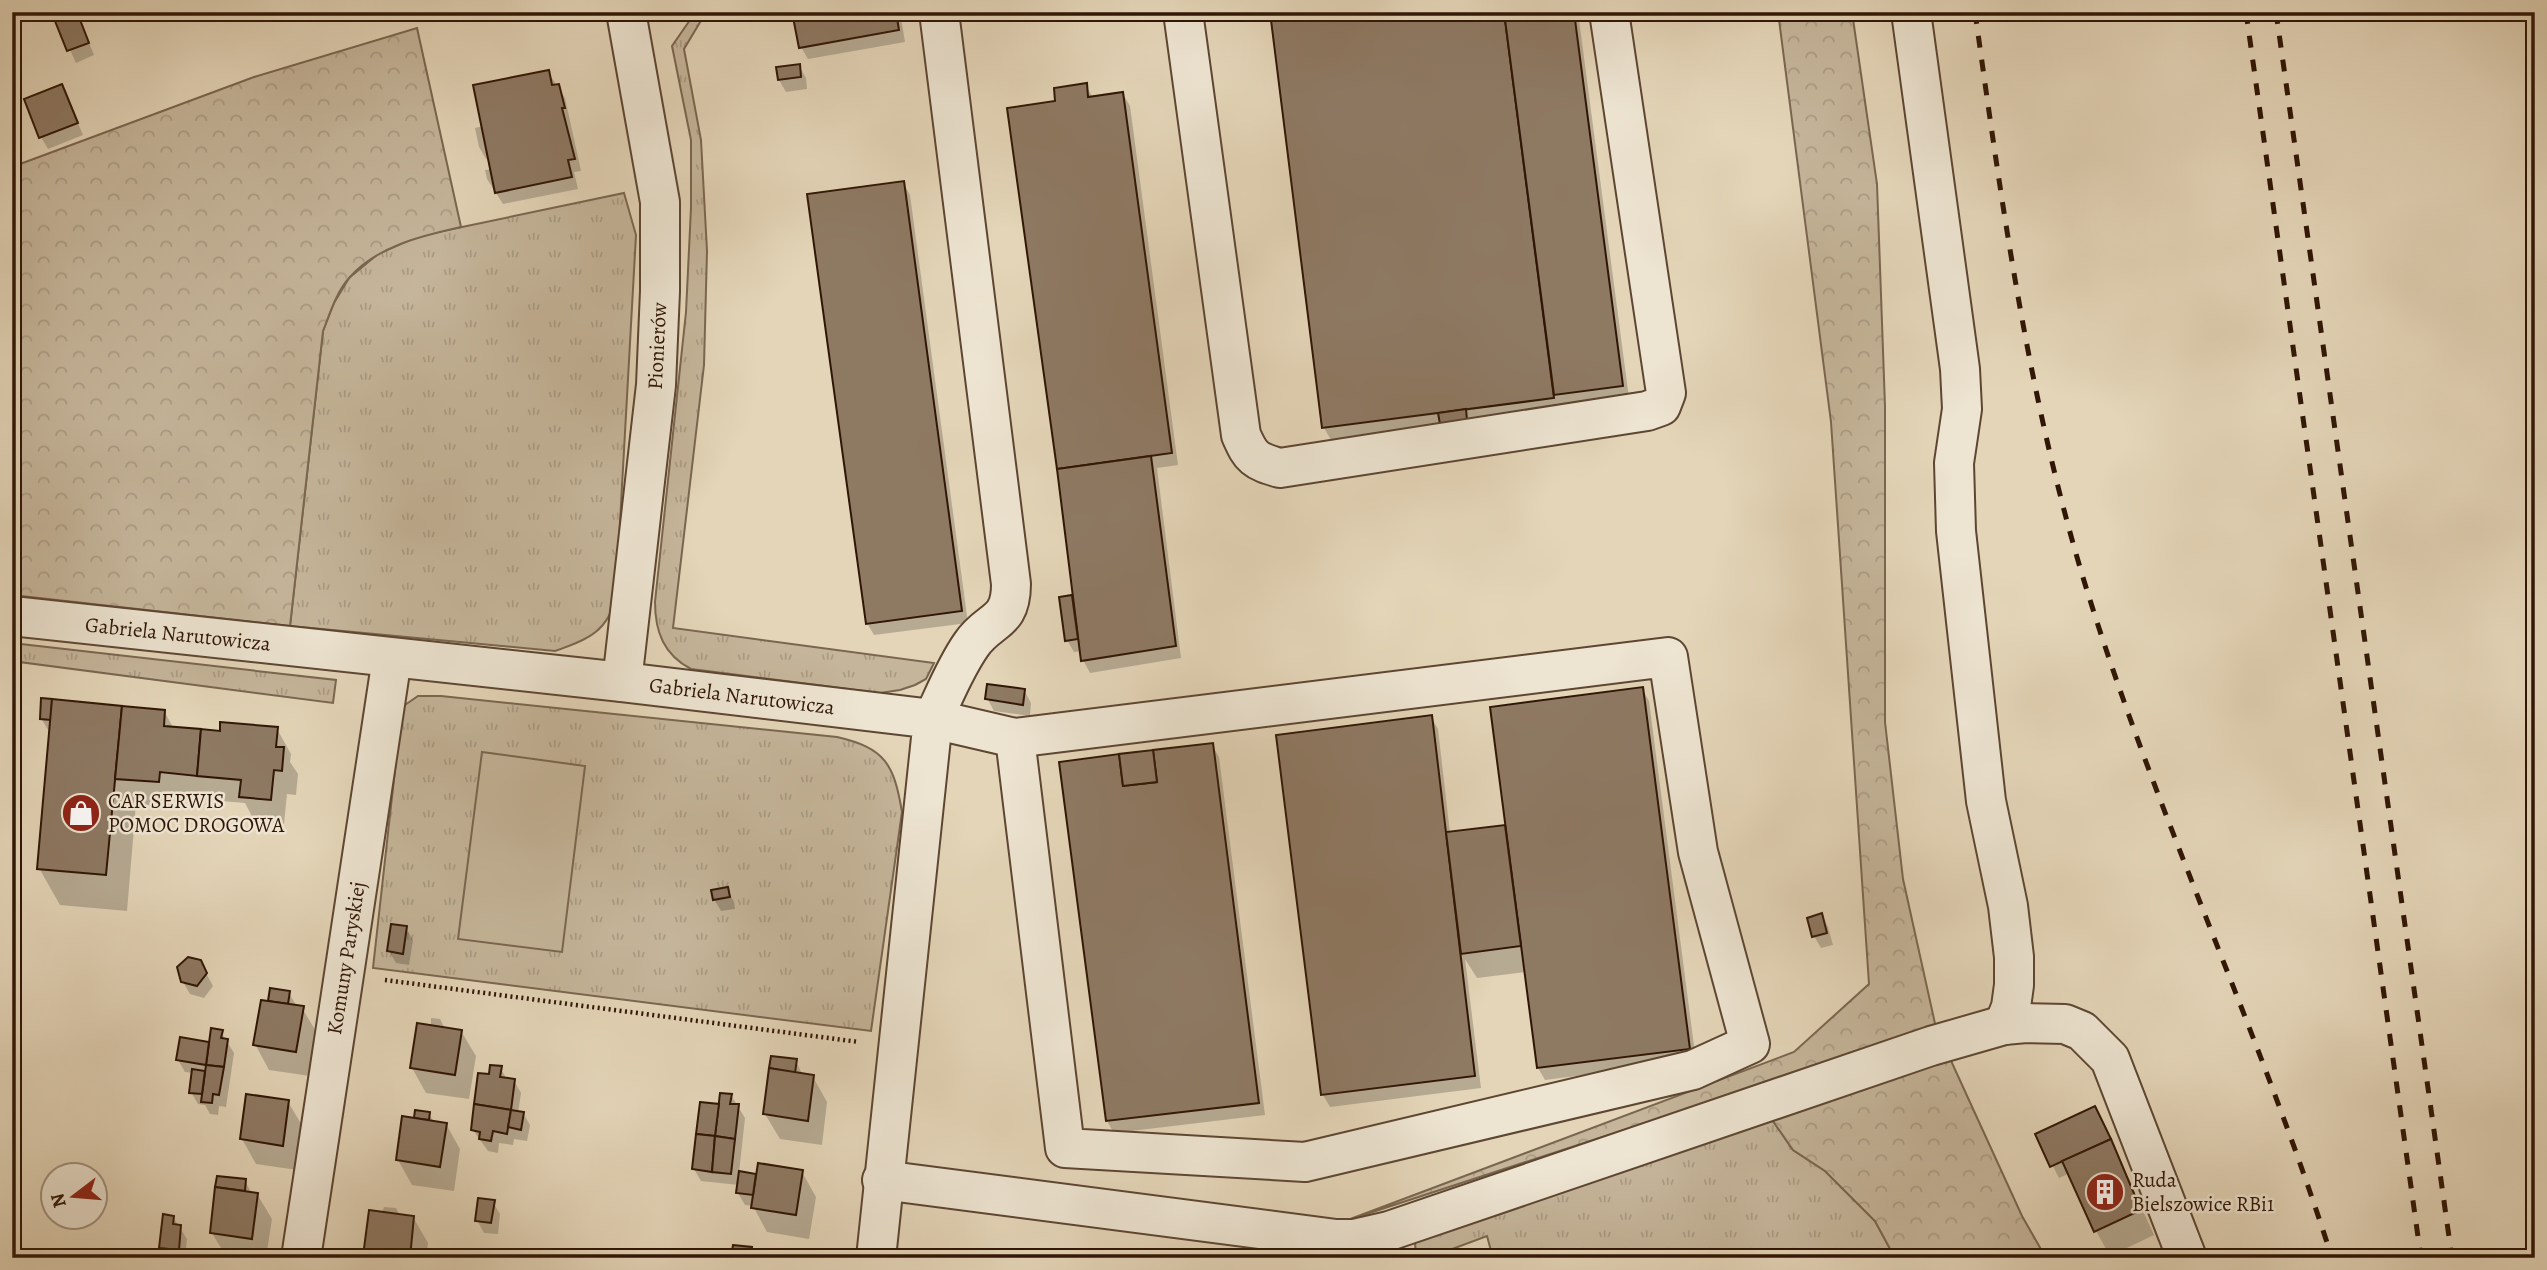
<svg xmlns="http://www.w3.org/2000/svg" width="2547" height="1270" font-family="Alegreya,serif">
<defs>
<pattern id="grass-tufts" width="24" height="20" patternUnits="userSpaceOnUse" patternTransform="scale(1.75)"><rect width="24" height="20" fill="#c5b59a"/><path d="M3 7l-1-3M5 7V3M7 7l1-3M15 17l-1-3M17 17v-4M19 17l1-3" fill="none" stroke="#aa9b83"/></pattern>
<pattern id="forest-crowns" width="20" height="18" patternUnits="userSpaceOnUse" patternTransform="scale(1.75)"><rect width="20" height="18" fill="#c5b59a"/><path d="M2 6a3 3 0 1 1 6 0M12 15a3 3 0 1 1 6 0" fill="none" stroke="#aa9b83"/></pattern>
</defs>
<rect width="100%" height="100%" fill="#e4d5b8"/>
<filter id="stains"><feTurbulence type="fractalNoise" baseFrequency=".00286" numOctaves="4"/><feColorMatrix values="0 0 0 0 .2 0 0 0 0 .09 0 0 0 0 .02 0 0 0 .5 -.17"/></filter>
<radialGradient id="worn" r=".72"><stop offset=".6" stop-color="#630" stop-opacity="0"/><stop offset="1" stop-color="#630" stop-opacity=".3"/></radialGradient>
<g fill="url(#grass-tufts)" stroke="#7a6650" stroke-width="2">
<path d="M705 14 684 49 701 140 707 251 704 365 673 628 934 663 926 679 915 685 900 690 880 693 691 669C664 655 655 632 655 602L686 312 691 208V140L672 46 690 20Z"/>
<path d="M624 193 636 235 616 594C610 631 587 640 555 651L290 626 323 331 334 303 349 278 378 254 419 236Z"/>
<path d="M12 643 336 680 333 703 12 661Z"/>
<path d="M418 696H441L837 737C885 748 894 764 902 812L871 1031 373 968 402 707Z"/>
<path d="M1766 1111 1793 1150 1825 1171 1875 1221 1895 1258H1493L1487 1236 1428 1258H1416L1415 1242 1422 1233Z"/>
</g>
<g fill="url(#forest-crowns)" stroke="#7a6650" stroke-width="2">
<path d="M1778 12H1852L1877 184 1885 406V722L1903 879 1936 1028 1345 1221 1794 1052 1869 984 1831 422Z"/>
<path d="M417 28 461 227C421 236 377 246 349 278 336 293 330 313 323 331L290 626 12 595V167L254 77Z"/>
<path d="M1947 1052 2022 1216 2046 1258H1895L1875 1221 1825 1171 1793 1150 1766 1111Z"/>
</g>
<path fill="#c5b59a" stroke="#7a6650" stroke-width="2" d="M482 752 585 766 562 952 458 939Z"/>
<g fill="#0003">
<path d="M76 12 94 55 76 63 55 17Z"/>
<path d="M794 12H900L905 42 808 59 801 47Z"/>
<path d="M1271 12H1578L1629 398 1331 440 1324 428Z"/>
<path d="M799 66 806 78 807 89 786 92 779 80Z"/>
<path d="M548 72 565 98 581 171 574 172 578 189 503 204 487 179 485 170 492 169 489 158 486 159 479 147 475 128 483 126Z"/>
<path d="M1086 85 1093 98 1123 94 1130 106 1178 465 1157 468 1181 658 1090 673 1083 660 1081 651 1074 652 1067 640 1061 598 1074 596 1009 109 1057 102Z"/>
<path d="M62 86 83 135 48 149 41 137Z"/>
<path d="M903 183 910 195 968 623 874 635 867 623Z"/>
<path d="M1642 689 1649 701 1696 1061 1545 1080 1538 1068 1526 972 1477 978 1465 959 1481 1088 1330 1107 1323 1095 1278 737 1431 717 1438 729 1450 833 1504 827 1508 834Z"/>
<path d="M1024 690 1031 703 1030 716 994 711 987 698Z"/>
<path d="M164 711 174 729 221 733 277 729 291 754 290 762 298 774 296 795 287 794 284 824 255 822 245 803 173 797 172 807 136 804 127 911 60 905 39 868 51 731 48 730 41 718Z"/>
<path d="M1212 745 1219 757 1265 1115 1114 1133 1107 1121 1061 763 1157 749 1158 751Z"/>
<path d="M727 889 734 902 735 909 721 911 714 899Z"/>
<path d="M1821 915 1828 927 1833 945 1821 948 1814 936Z"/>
<path d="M406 928 413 940 409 965 396 963 389 951Z"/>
<path d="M200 962 213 986 204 998 190 994 183 982Z"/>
<path d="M289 993 296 1005 302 1008 317 1033 310 1076 269 1070 255 1044Z"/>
<path d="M431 1018 440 1019 445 1029 461 1031 476 1056 469 1099 426 1093 412 1068 431 1027Z"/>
<path d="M221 1032 234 1053 226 1107 219 1106 218 1115 210 1114 205 1105 198 1104 191 1092 193 1073 185 1072 178 1060 182 1039 211 1044Z"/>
<path d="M796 1061 803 1076 813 1077 827 1102 822 1145 780 1139 765 1114Z"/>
<path d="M500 1068 507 1079 514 1081 521 1093 518 1113H523L530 1125 527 1141 514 1139 513 1145 499 1143 498 1153 488 1151 473 1130 491 1076Z"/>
<path d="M731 1095 745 1118 739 1173 757 1176 802 1172 816 1197 809 1239 767 1232 753 1206 745 1205 738 1193 739 1185 701 1181 694 1169 720 1106Z"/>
<path d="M288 1102 303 1127 297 1170 256 1164 242 1139Z"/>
<path d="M429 1114 434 1122 446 1124 460 1149 454 1191 412 1185 398 1160 415 1120Z"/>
<path d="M2037 1135 2116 1152 2154 1235 2110 1256 2096 1231 2070 1173 2059 1178Z"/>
<path d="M218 1178 245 1181 252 1194H257L272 1219 266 1258H227L212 1233Z"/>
<path d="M493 1202 500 1214 498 1234 484 1233 477 1220Z"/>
<path d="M384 1207 396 1208 400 1216 413 1217 428 1243 426 1258H366Z"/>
<path d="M173 1217 187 1239 185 1258H167L161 1247Z"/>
<path d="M734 1247 751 1249 756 1258H733Z"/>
<path d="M701 1255 724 1258H700Z"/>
</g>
<g fill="#8e7963" stroke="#301606" stroke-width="2">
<path d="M63 12H77L89 43 67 51 53 16Z"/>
<path d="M792 12H896L899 30 799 48Z"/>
<path d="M1270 12H1504L1554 398 1322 428Z"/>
<path d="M1504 12H1574L1623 386 1554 395Z"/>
<path d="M800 64 801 77 778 80 776 67Z"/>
<path d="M549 70 552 85 559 84 565 108H562L575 159 568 160 572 177 495 193 473 85Z"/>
<path d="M1087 83 1088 97 1123 92 1172 453 1057 469 1007 108 1055 101 1054 88Z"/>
<path d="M62 84 78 123 39 138 24 99Z"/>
<path d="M904 181 962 611 866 624 807 194Z"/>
<path d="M1466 409 1467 420 1440 424 1438 413Z"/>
<path d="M1151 456 1176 646 1081 661 1057 469Z"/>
<path d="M1072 595 1078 639 1065 641 1059 597Z"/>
<path d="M987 684 1025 689 1023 705 985 699Z"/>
<path d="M1643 687 1690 1049 1537 1068 1490 707Z"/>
<path d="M41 698 52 699 51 720 40 719Z"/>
<path d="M52 699 122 706 106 875 37 869Z"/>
<path d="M122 706 165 710 164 726 201 729 197 776 160 772 159 782 115 779Z"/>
<path d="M1432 715 1475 1076 1321 1095 1276 735Z"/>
<path d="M220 722 278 727 276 747H284L282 771 274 770 271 800 239 797 241 780 197 776 201 729 220 731Z"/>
<path d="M1213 743 1259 1103 1106 1121 1059 762 1119 754 1123 786 1157 782 1153 750Z"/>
<path d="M1153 750 1157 782 1123 786 1119 754Z"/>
<path d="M1505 825 1521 946 1461 954 1446 832Z"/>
<path d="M728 887 730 897 713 900 711 890Z"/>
<path d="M1822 913 1827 933 1812 937 1807 918Z"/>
<path d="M391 924 407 926 403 954 387 951Z"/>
<path d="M188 957 201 960 207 973 197 986 181 982 177 967Z"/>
<path d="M270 988 290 991 288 1004 268 1001Z"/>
<path d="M261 1000 304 1006 296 1052 253 1045Z"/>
<path d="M417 1023 462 1030 455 1075 410 1068Z"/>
<path d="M211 1028 223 1030 221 1038 228 1039 224 1067 206 1065Z"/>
<path d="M180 1037 209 1042 206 1065 176 1060Z"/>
<path d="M771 1056 797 1059 795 1073 769 1068Z"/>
<path d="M206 1065 224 1067 219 1095 213 1094 212 1103 201 1102Z"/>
<path d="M490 1065 502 1066 500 1077 515 1079 511 1110 474 1104 478 1073 489 1074Z"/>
<path d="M769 1068 814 1075 808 1121 763 1114Z"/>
<path d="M192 1069 205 1071 202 1094 189 1093Z"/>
<path d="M720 1093 732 1094 730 1104H739L735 1139 715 1136Z"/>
<path d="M246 1094 289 1100 283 1146 240 1139Z"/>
<path d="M700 1102 719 1104 715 1136 696 1134Z"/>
<path d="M474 1104 511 1110 507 1134 493 1131 491 1141 479 1139 480 1132 471 1130Z"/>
<path d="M2095 1106 2111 1139 2050 1167 2035 1134Z"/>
<path d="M415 1110 430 1112 429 1120 414 1118Z"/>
<path d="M511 1110 524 1112 521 1130 508 1127Z"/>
<path d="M402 1116 447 1123 440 1167 396 1160Z"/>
<path d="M696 1134 715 1136 712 1172 692 1169Z"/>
<path d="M715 1136 735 1139 731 1174 712 1172Z"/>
<path d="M2111 1139 2141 1210 2094 1232 2062 1161Z"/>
<path d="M758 1163 803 1170 796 1215 751 1208Z"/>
<path d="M739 1171 756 1174 753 1195 736 1193Z"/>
<path d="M217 1176 246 1179 245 1191 215 1187Z"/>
<path d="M215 1187 258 1193 252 1239 210 1233Z"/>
<path d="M478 1198 495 1200 491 1223 475 1221Z"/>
<path d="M369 1210 414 1216 410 1258 363 1256Z"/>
<path d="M163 1214 174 1216 173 1224 181 1225 179 1250 159 1248Z"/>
<path d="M733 1245 752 1247 751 1258 731 1257Z"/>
</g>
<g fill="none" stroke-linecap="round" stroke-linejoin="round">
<g stroke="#5d4632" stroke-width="42">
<g id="minor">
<path d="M939 12 1011 584C1011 625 989 618 971 645 955 668 945 694 933 719L1015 738 1668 657 1698 852 1750 1044 1693 1070 1305 1162 1065 1148 1015 738"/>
<path d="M1183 12 1241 435C1251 458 1255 461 1280 468L1647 411 1661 406 1666 393 1609 12"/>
<path d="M1911 12 1960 369 1962 409 1954 463 1956 531 1986 801 2008 906 2014 957V985L2011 1007 2004 1025"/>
<path d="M12 616 622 682 933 719 876 1258"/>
<path d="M622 682 656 385 660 291V202L626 12"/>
<path d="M882 1180 1336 1239H1354L1389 1231 1931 1046 2004 1025 2026 1023 2065 1024 2082 1031 2110 1059 2187 1258"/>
<path d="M301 1258 392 658"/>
</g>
</g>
<path stroke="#301606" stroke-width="4.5" stroke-dasharray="2 3.5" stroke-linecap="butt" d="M385 980 859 1042"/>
<use href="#minor" stroke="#ede4d1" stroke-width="38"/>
<g stroke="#301606" stroke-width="5" stroke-dasharray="12 12" stroke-linecap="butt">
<path d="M1975 12C2001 198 2026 383 2079 564 2149 800 2257 1023 2332 1258"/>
<path d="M2246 12 2421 1258"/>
<path d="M2276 12 2452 1258"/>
</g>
</g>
<defs>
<g id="shop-disc" transform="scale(2.0125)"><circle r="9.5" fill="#8f2418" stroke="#ede4d1"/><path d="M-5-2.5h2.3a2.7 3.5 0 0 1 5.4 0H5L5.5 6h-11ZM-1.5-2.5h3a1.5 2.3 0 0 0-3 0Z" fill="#fff"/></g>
<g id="building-disc" transform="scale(2.0125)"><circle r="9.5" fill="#8f2418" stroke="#ede4d1"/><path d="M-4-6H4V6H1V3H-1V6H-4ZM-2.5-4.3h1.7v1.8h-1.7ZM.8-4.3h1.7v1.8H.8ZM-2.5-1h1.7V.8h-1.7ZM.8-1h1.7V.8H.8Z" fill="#fff"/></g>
</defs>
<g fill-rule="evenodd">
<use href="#shop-disc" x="81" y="813"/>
<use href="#building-disc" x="2105" y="1192"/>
</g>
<g text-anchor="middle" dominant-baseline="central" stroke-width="5" stroke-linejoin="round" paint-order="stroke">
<g font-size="21" fill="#301606" stroke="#ede4d1">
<text transform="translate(657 346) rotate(-87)">Pionierów</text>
<text transform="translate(178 634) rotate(6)">Gabriela Narutowicza</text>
<text transform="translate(742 696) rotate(7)">Gabriela Narutowicza</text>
<text transform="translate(346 958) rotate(-81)">Komuny Paryskiej</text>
</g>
<g font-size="21" fill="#301606" stroke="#ede4d1" text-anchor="start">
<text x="108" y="801">CAR SERWIS<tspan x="108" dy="24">POMOC DROGOWA</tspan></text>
<text x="2132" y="1180">Ruda<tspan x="2132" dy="24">Bielszowice RBi1</tspan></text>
</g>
</g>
<rect width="2547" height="1270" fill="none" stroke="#e4d5b8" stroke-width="42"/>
<rect x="14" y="14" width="2519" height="1242" fill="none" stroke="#301606" stroke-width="3.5"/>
<rect x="21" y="21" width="2505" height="1228" fill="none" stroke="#301606" stroke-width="2"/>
<g transform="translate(74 1196) rotate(254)"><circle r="33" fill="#ede4d1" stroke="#a19280" stroke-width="2"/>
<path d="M0-5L12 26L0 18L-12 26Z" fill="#8f2418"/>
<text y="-10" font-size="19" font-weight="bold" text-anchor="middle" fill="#301606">N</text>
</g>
<rect width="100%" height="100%" filter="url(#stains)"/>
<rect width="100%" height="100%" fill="url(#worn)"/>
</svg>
